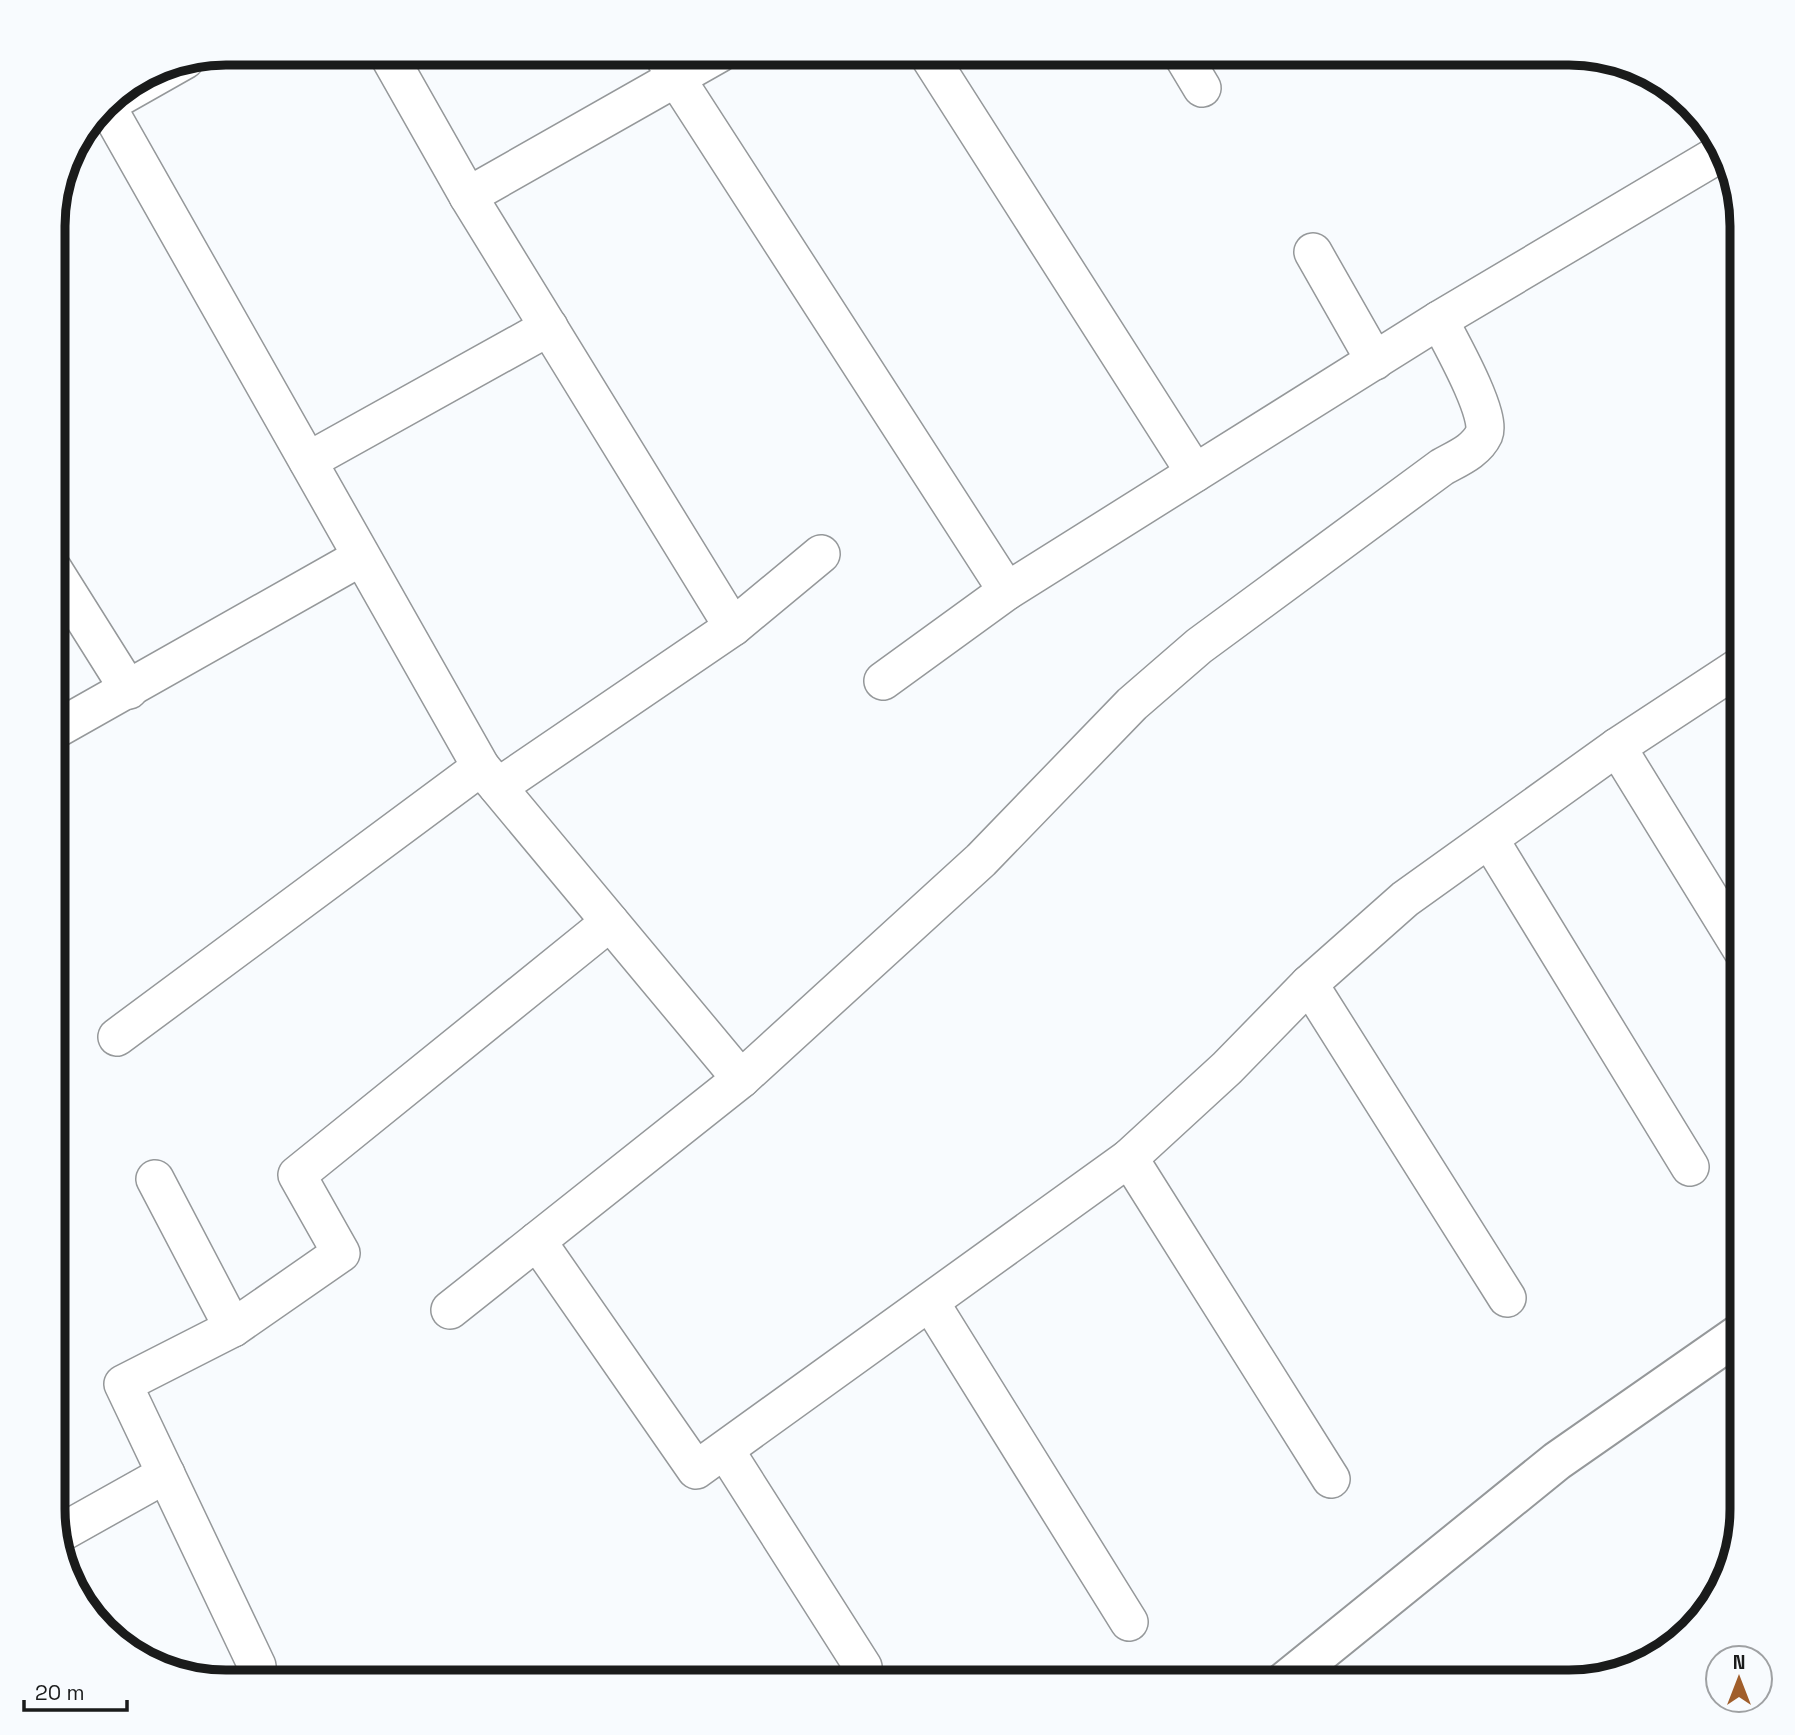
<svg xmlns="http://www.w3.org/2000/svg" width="1795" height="1735" font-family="'Space Grotesk',sans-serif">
<rect width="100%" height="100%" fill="#f8fbfe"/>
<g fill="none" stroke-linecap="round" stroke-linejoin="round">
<g stroke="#95989a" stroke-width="40">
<g id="minor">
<path d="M387 53 468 196 733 627"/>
<path d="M662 53 676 78 1007 591"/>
<path d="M927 53 1195 473"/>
<path d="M1181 53 1202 88"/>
<path d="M105 103 481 767 741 1079"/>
<path d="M102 107 185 60"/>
<path d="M468 196 720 53"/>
<path d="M1313 252 1375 361"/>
<path d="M308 461 549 327"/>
<path d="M53 569 129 690"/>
<path d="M883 681 1007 591 1195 473 1439 320 1724 151"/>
<path d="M53 731 361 557"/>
<path d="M1617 747 1742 950"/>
<path d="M498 787 733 627 821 554"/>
<path d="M1490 840 1690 1167"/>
<path d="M1309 984 1507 1298"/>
<path d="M117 1037 481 767"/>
<path d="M1129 1158 1331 1479"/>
<path d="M155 1179 233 1328"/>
<path d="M537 1241 696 1470 1129 1158 1227 1068 1309 984 1405 899 1617 747 1742 665"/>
<path d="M930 1302 1129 1622"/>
<path d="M450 1310 741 1079 981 860 1132 704 1199 646 1442 467C1458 458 1476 451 1484 434 1492 415 1450 341 1439 320"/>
<path d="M725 1450 863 1667"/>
<path d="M57 1535 166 1474"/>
<path d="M257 1666 123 1384 233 1328 341 1253 297 1175 610 922"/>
</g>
</g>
<g stroke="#95989a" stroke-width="42">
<path id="tertiary" d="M1284 1682 1557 1461 1742 1332"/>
</g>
<use href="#minor" stroke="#fff" stroke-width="37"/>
<use href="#tertiary" stroke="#fff" stroke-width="38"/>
</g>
<path d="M0 0H1795V1735H0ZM226 65H1569A161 161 0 0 1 1730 226V1509A161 161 0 0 1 1569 1670H226A161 161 0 0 1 65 1509V226A161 161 0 0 1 226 65Z" fill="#f8fbfe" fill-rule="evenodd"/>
<path fill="none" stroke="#1a1b1b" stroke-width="9" d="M226 65H1569A161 161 0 0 1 1730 226V1509A161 161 0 0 1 1569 1670H226A161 161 0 0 1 65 1509V226A161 161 0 0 1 226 65Z"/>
<g transform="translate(1739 1679)"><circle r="33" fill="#f8fbfe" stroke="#9fa1a3" stroke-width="2"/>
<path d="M0-5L12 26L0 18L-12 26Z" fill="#a05e2b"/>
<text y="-10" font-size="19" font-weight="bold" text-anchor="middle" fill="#1a1b1b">N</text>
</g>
<path d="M24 1700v10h103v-10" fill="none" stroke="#1a1b1b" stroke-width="3.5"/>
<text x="35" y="1700" font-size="21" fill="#1a1b1b" stroke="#f8fbfe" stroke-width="5" paint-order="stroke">20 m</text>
</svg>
